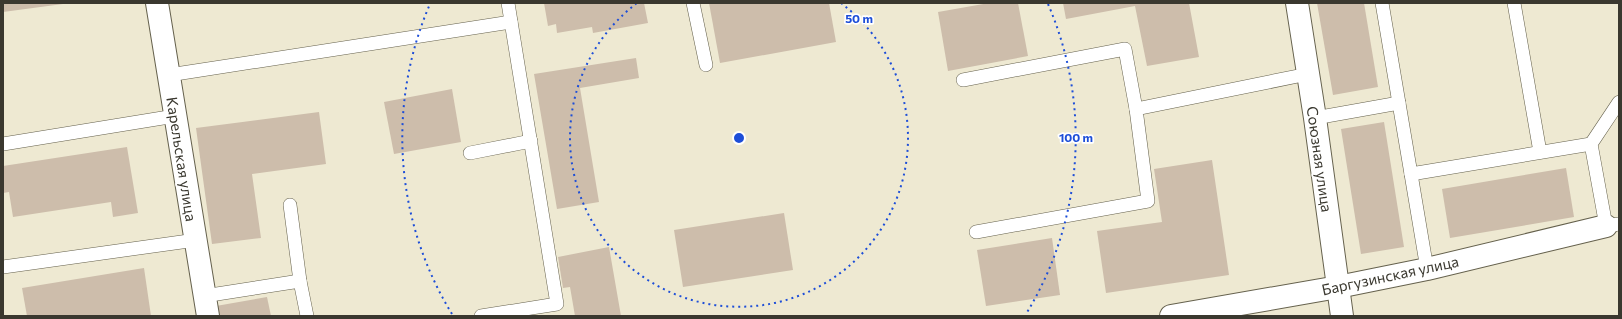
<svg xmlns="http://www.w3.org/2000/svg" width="1622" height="319" font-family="Commissioner,sans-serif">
<rect width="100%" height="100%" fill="#eee9d2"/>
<g fill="#cdbdab">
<path d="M3 3H63V4L3 12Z"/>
<path d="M544 3H644L648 23 593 33 592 27 557 33 556 24 548 26Z"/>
<path d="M709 3H829L836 42 720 63Z"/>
<path d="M989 3H1018L1028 56 948 71 938 12Z"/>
<path d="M1063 3H1189L1199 57 1147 66 1135 6 1066 19Z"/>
<path d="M1317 3H1364L1378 87 1333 95Z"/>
<path d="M636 58 639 78 580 88 599 202 557 209 534 74Z"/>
<path d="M452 89 461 142 394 154 384 102Z"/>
<path d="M319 112 326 164 252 174 261 238 212 244 196 128Z"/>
<path d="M1384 122 1404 247 1361 254 1341 129Z"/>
<path d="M127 147 138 213 113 217 111 202 13 217 9 192 3 193V166Z"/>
<path d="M1212 160 1229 275 1106 293 1097 231 1162 222 1154 169Z"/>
<path d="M1566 168 1574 217 1450 238 1442 189Z"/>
<path d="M784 213 793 270 683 287 674 230Z"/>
<path d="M1052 238 1060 295 986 306 977 250Z"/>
<path d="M609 247 621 316H575L570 287 563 288 558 257Z"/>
<path d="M144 268 151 316H27L22 288Z"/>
<path d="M267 297 271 316H217L216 306Z"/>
</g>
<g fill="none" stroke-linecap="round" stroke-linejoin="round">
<g stroke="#65614d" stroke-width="14">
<g id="service">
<path d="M693 3 706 65"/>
<path d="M1382 3 1411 174 1591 144"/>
<path d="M1514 3 1540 152"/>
<path d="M169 75 511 22"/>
<path d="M963 80 1125 49 1136 109"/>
<path d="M1619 102 1591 144 1606 226 1619 224"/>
<path d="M1315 118 1399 103"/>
<path d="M3 144 175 116"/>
<path d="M470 153 531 141"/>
<path d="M1411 174 1427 269"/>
<path d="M290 205 300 281"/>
<path d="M976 232 1148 201 1136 109 1308 74"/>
<path d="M3 267 196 240"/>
<path d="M204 296 300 281 307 316"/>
<path d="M481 316 557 304 508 3"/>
</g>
</g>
<g stroke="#65614d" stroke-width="24">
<g id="minor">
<path d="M157 3 208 316"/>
<path d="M1297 3 1315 118 1342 316"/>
<path d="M1171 316 1338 287 1427 269 1606 226"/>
</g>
</g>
<use href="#service" stroke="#fff" stroke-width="13"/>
<use href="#minor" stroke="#fff" stroke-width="22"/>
</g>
<g fill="none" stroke="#1d4ed8" stroke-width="2" stroke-dasharray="2 4">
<path d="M841 3A169 169 0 1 1 637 3"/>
<path d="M452 314A337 337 0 0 1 430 4M1048 4A337 337 0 0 1 1026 314"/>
</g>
<g text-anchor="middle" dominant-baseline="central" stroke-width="3.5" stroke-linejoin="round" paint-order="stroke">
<g font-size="15" fill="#3a382f" stroke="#fff">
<text transform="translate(182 159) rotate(81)">Карельская улица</text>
<text transform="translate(1320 159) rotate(82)">Союзная улица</text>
<text transform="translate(1390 275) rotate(-12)">Баргузинская улица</text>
</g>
</g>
<circle cx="739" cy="138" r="6" fill="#1d4ed8" stroke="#fff" stroke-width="2"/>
<g font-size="12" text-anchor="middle" font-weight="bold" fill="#1d4ed8" stroke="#fff" stroke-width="3.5" stroke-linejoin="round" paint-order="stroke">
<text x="859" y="23">50 m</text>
<text x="1076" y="142">100 m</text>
</g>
<rect width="1622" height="319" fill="none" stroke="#3a382f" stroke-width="8"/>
</svg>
